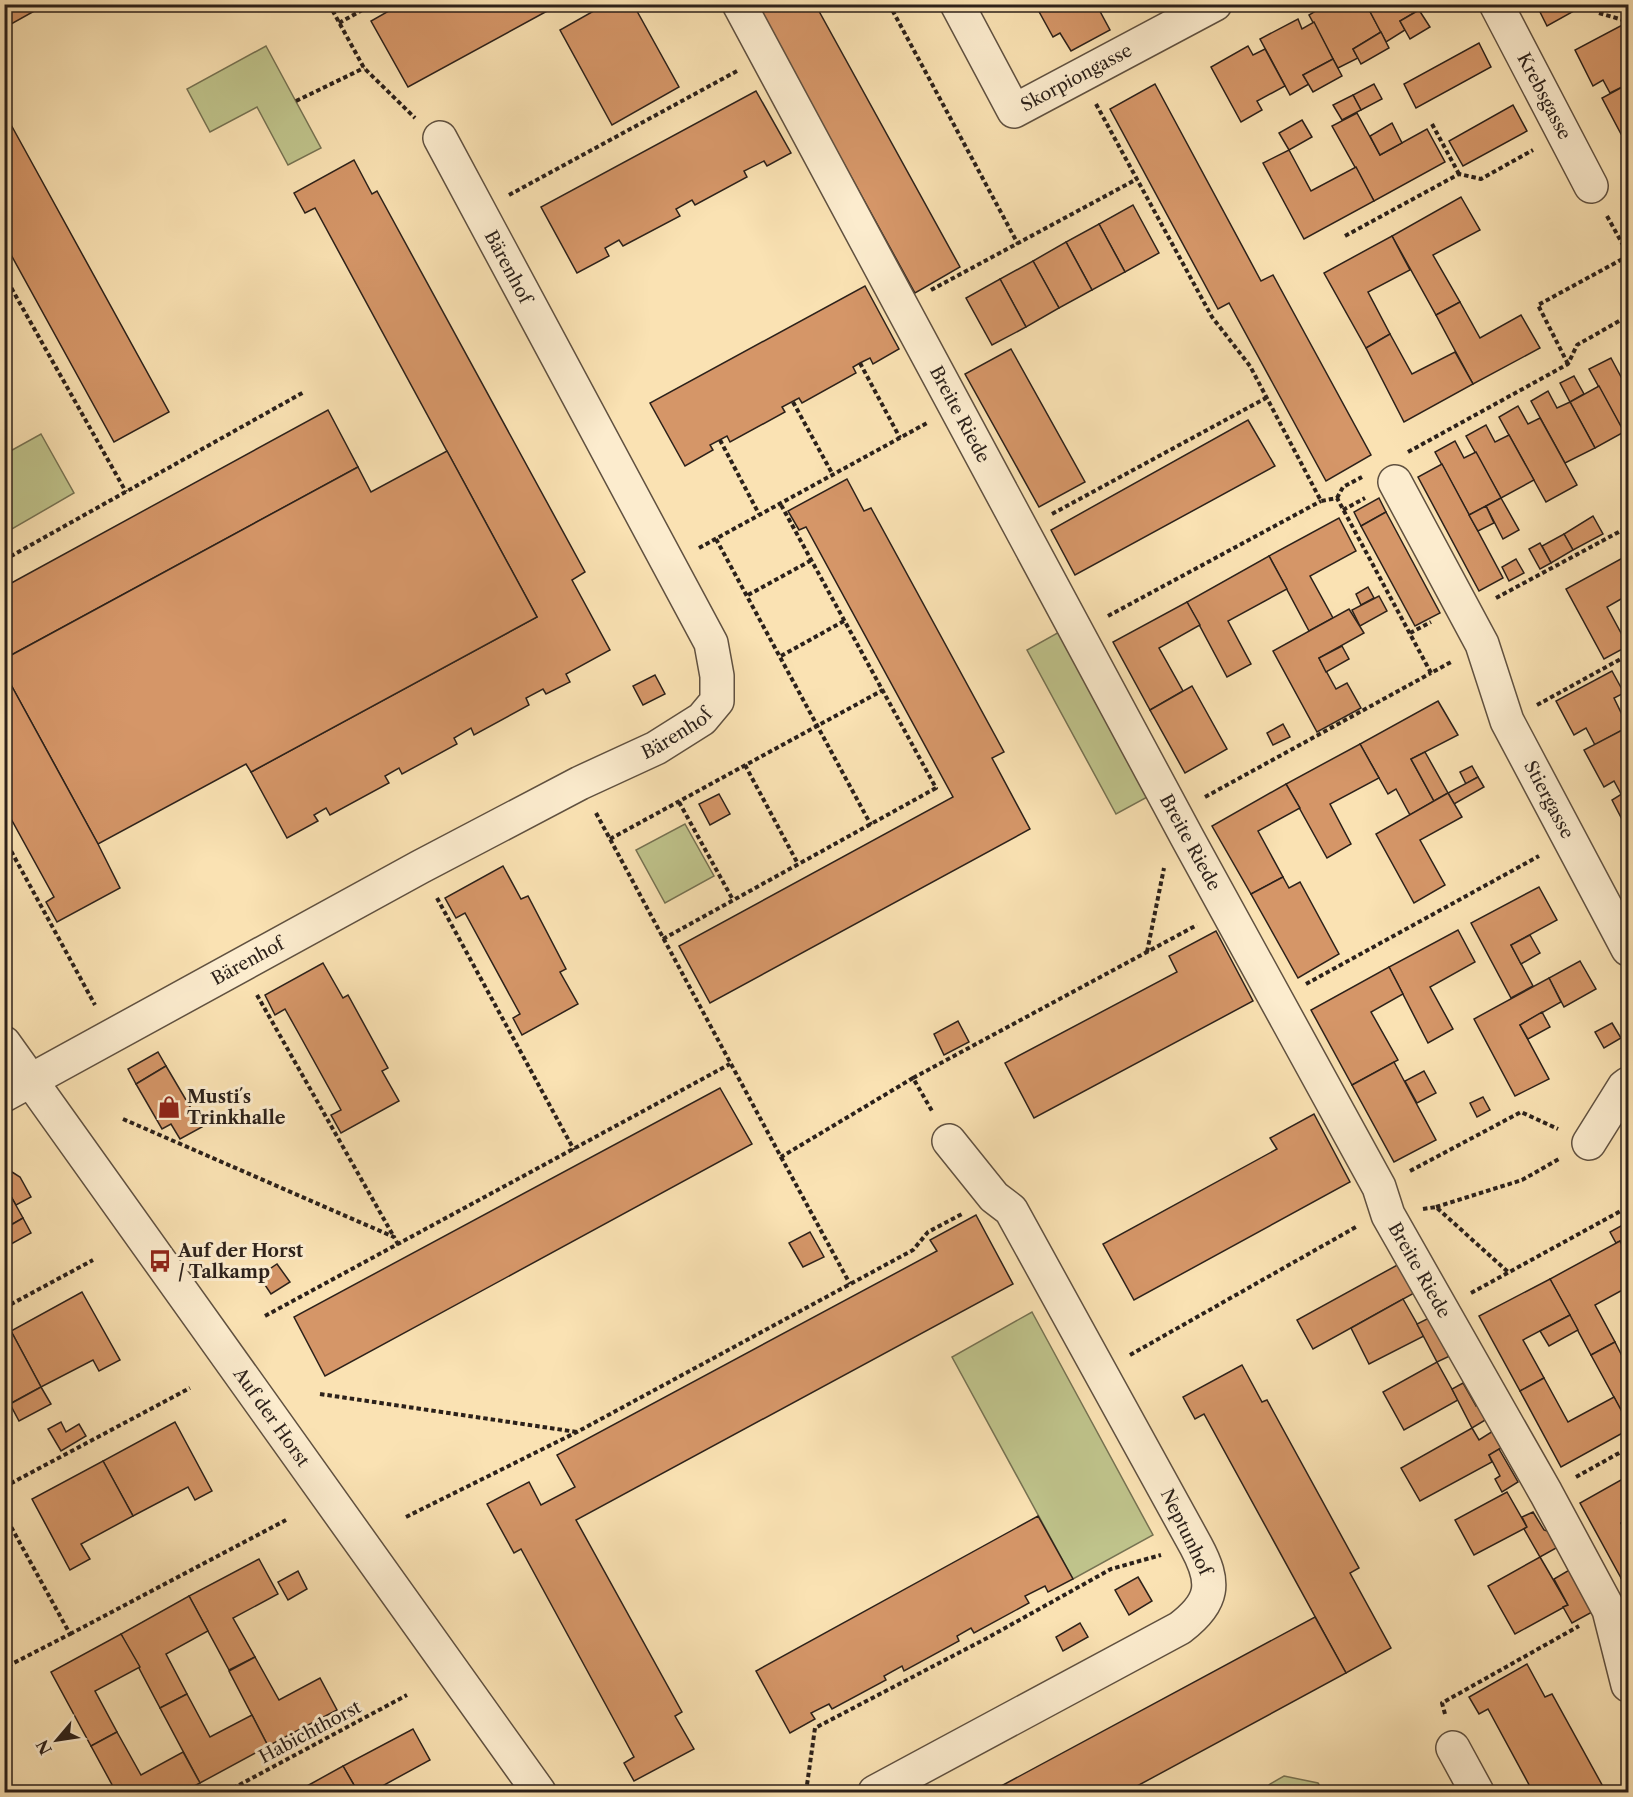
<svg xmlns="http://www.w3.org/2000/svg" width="1633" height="1797" font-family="'Libre Caslon Text',serif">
<rect width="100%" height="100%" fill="#fae2b3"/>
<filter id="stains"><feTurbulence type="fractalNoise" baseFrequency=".00333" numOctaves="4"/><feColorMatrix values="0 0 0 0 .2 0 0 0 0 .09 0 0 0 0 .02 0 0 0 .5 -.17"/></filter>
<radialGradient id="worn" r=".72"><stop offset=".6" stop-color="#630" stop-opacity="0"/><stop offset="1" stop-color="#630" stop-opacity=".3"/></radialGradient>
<g fill="#bfc38b" stroke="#767252" stroke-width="1.5">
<path d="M266 46 321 148 288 165 257 107 210 132 187 89Z"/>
<path d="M41 434 74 493 5 533V454Z"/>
<path d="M1061 631 1151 795 1116 814 1027 650Z"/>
<path d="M685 824 714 876 665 903 636 850Z"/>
<path d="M1032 1312 1153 1535 1073 1579 952 1357Z"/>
<path d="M1284 1776 1318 1783 1324 1792H1261L1270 1784Z"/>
</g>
<g fill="#d59668" stroke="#2c211a" stroke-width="1.5">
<path d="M4 4H47L4 28Z"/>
<path d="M401 4H560L408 87 371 21Z"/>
<path d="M606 4H633L679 87 612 125 560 30Z"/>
<path d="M756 4H815L960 267 915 293Z"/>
<path d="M1042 4H1096L1110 30 1071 51 1060 33 1053 37 1037 8Z"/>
<path d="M1327 4H1366L1381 32 1353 49 1358 58 1338 68 1309 15Z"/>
<path d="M1366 4H1429L1400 21 1405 30 1386 42Z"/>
<path d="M1536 4H1571L1574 11 1547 26Z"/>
<path d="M1620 4H1628V14L1626 15Z"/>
<path d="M1419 10 1430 27 1410 39 1400 21Z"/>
<path d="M1298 19 1302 29 1314 22 1333 59 1303 75 1309 84 1290 95 1260 39Z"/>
<path d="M1628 22V84L1610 93 1603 80 1593 86 1575 50Z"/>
<path d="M1381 32 1389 48 1361 64 1353 49Z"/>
<path d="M1479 43 1491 67 1416 108 1404 84Z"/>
<path d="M1248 46 1253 55 1265 49 1285 86 1257 101 1262 110 1241 122 1211 67Z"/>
<path d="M1333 59 1342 76 1313 92 1303 75Z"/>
<path d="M1155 84 1261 281 1273 275 1371 455 1326 481 1229 303 1218 309 1110 109Z"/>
<path d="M1374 84 1382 99 1361 110 1353 95Z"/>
<path d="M1628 84V130L1621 134 1602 98Z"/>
<path d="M756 91 791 153 767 166 764 161 744 171 747 177 695 205 692 200 676 209 680 216 623 246 619 240 605 248 609 256 577 273 541 207Z"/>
<path d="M1353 95 1361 110 1342 120 1333 105Z"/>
<path d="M1513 105 1527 131 1463 166 1449 141Z"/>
<path d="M4 112 169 412 114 442 4 242Z"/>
<path d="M1357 113 1380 155 1427 129 1445 162 1374 201 1332 126Z"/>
<path d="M1302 120 1312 137 1289 150 1279 133Z"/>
<path d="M1392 123 1402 143 1380 155 1370 136Z"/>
<path d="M1289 150 1311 191 1356 167 1374 201 1304 239 1263 163Z"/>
<path d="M354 160 372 194 377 191 585 572 572 580 610 650 566 674 570 682 546 694 543 689 526 698 529 705 474 735 471 728 454 738 457 744 402 774 399 768 385 776 389 783 330 815 326 808 314 815 318 821 287 838 251 772 537 617 315 208 305 213 294 193Z"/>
<path d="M1461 197 1480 230 1433 255 1460 302 1436 315 1392 236Z"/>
<path d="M1133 205 1159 253 1125 272 1099 224Z"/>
<path d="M1099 224 1125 272 1092 290 1066 242Z"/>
<path d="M1392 236 1410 270 1368 292 1390 334 1366 348 1324 273Z"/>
<path d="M1066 242 1092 290 1059 308 1033 261Z"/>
<path d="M1033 261 1059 308 1026 327 1000 279Z"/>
<path d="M1000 279 1026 327 992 345 966 298Z"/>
<path d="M865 286 899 349 873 364 870 358 860 363 853 367 856 373 802 403 799 398 782 407 785 412 730 442 727 436 710 445 713 450 685 466 650 403Z"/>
<path d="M1460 302 1480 338 1521 315 1540 348 1473 384 1436 315Z"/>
<path d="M1390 334 1412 374 1455 352 1473 384 1404 422 1366 348Z"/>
<path d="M1011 349 1085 482 1039 507 965 374Z"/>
<path d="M1611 358 1628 390V440L1589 369Z"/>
<path d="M1574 376 1584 394 1570 402 1560 383Z"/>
<path d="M1599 386 1624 432 1595 448 1570 402Z"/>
<path d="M1548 391 1557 408 1570 402 1595 448 1565 463 1531 401Z"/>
<path d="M1518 406 1528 424 1540 418 1577 485 1546 502 1499 417Z"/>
<path d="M328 410 358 467 4 659V587Z"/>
<path d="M1248 420 1275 466 1075 575 1051 530Z"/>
<path d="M1486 425 1495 442 1509 435 1534 480 1501 498 1466 436Z"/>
<path d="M1455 441 1464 458 1476 452 1501 498 1469 515 1435 452Z"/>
<path d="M447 451 537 617 251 772 246 764 98 844 4 672V659L358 467 371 492Z"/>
<path d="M1442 464 1503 578 1479 591 1418 477Z"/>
<path d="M847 479 864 511 871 508 1004 752 992 758 1030 829 710 1003 679 946 953 797 806 527 799 530 788 511Z"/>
<path d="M1379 498 1386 512 1361 526 1354 512Z"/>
<path d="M1501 498 1519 530 1503 539 1486 506Z"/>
<path d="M1486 506 1494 523 1478 531 1469 515Z"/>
<path d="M1386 512 1440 613 1415 626 1361 526Z"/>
<path d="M1593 516 1603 534 1573 550 1564 534Z"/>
<path d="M1339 518 1356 551 1310 576 1333 618 1309 631 1269 556Z"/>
<path d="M1564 534 1573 550 1551 563 1542 546Z"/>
<path d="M1540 543 1551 563 1540 569 1529 549Z"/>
<path d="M1628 555V595L1607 607 1628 646 1604 659 1566 589Z"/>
<path d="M1269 556 1287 589 1228 621 1251 664 1227 677 1187 602Z"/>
<path d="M1516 559 1524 573 1509 581 1502 567Z"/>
<path d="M1368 587 1374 598 1361 605 1356 594Z"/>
<path d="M1379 596 1387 611 1360 626 1352 610Z"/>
<path d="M1187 602 1200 625 1159 648 1183 691 1150 710 1113 642Z"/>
<path d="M1349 609 1364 633 1319 658 1336 689 1347 683 1361 708 1317 732 1273 651Z"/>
<path d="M1342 646 1349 659 1326 672 1319 658Z"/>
<path d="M1612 671 1624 693 1614 698 1628 727 1595 745 1586 728 1574 735 1556 701Z"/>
<path d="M4 672 98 844 120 888 57 922 46 902 54 897 4 806Z"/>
<path d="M655 675 665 694 643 705 633 686Z"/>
<path d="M1192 686 1227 749 1185 773 1150 710Z"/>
<path d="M1438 701 1458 735 1411 759 1434 801 1410 815 1396 789 1388 794 1360 744Z"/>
<path d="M1283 724 1290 737 1273 745 1267 733Z"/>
<path d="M1628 727V790L1621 794 1614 781 1604 787 1584 750Z"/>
<path d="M1360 744 1379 778 1330 804 1351 844 1327 858 1286 784Z"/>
<path d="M1425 752 1448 793 1434 801 1411 759Z"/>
<path d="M1472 766 1478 777 1466 784 1460 772Z"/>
<path d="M1478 777 1484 787 1454 804 1448 793Z"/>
<path d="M1286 784 1300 808 1258 831 1283 877 1251 894 1212 826Z"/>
<path d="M1628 790V831L1612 800Z"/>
<path d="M1448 793 1462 817 1420 840 1445 885 1414 903 1376 834Z"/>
<path d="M719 794 730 814 710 825 699 804Z"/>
<path d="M503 866 521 899 528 896 566 969 560 972 578 1004 522 1035 513 1018 520 1014 465 913 456 918 445 898Z"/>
<path d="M1283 877 1289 888 1300 882 1339 954 1298 978 1251 894Z"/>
<path d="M1539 887 1557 920 1511 945 1533 986 1511 998 1471 923Z"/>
<path d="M1458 930 1475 962 1430 987 1453 1029 1428 1043 1389 967Z"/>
<path d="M1216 931 1253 1001 1034 1118 1005 1063 1177 972 1169 956Z"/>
<path d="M1530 935 1540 953 1521 964 1511 945Z"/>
<path d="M1580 961 1596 989 1564 1007 1549 978Z"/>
<path d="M323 963 343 998 348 995 388 1068 382 1071 399 1101 341 1133 331 1115 341 1110 299 1034 285 1009 275 1015 265 995Z"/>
<path d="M1389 967 1403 994 1371 1012 1398 1060 1352 1085 1311 1010Z"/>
<path d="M1549 978 1561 1002 1520 1025 1549 1079 1515 1096 1474 1019Z"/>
<path d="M1542 1012 1550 1027 1528 1039 1520 1025Z"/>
<path d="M958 1021 969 1042 944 1055 934 1034Z"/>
<path d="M1612 1023 1621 1038 1604 1048 1595 1032Z"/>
<path d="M158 1052 166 1066 136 1084 128 1069Z"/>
<path d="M1394 1062 1436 1140 1394 1162 1352 1085Z"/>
<path d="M166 1066 202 1127 180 1139 171 1124 162 1129 136 1084Z"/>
<path d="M1424 1071 1436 1093 1417 1103 1405 1081Z"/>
<path d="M720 1088 752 1144 325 1376 294 1317Z"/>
<path d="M1483 1097 1490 1110 1477 1117 1470 1103Z"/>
<path d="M1314 1114 1350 1182 1134 1300 1103 1244 1277 1149 1270 1138Z"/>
<path d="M12 1172 20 1177 31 1197 16 1205 4 1184V1176Z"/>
<path d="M4 1184 23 1218 4 1229Z"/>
<path d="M976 1215 1013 1284 576 1520 682 1712 675 1716 694 1749 634 1781 624 1763 634 1757 626 1742 521 1549 514 1553 487 1504 529 1482 541 1505 575 1487 557 1455 937 1251 930 1240Z"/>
<path d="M23 1218 31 1233 4 1248V1229Z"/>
<path d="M1628 1222V1258L1620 1241 1616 1243 1610 1232Z"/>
<path d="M810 1232 824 1257 803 1267 789 1243Z"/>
<path d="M1620 1241 1628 1258V1287L1595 1305 1615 1342 1591 1355 1550 1279Z"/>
<path d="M1401 1263 1416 1292 1313 1349 1297 1320Z"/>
<path d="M277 1264 290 1282 271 1294 259 1276Z"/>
<path d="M1550 1279 1570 1315 1523 1340 1544 1378 1520 1391 1479 1316Z"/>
<path d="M82 1292 120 1360 99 1371 93 1360 41 1387 11 1331Z"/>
<path d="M1403 1299 1424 1336 1369 1364 1351 1328Z"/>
<path d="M1570 1315 1578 1330 1549 1346 1540 1331Z"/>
<path d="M1431 1317 1452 1355 1437 1362 1417 1324Z"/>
<path d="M11 1331 41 1387 4 1407V1335Z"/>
<path d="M1615 1342 1628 1368V1423L1591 1355Z"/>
<path d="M1437 1362 1458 1400 1404 1430 1383 1392Z"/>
<path d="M1242 1365 1262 1402 1267 1400 1359 1568 1350 1573 1391 1648 1346 1673 1204 1414 1195 1419 1183 1397Z"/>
<path d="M1544 1378 1568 1422 1614 1397 1628 1423V1430L1561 1467 1520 1391Z"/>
<path d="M1463 1383 1476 1406 1479 1404 1487 1419 1472 1428 1452 1389Z"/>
<path d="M41 1387 51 1404 19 1421 10 1404Z"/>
<path d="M61 1422 66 1432 79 1424 86 1436 61 1451 48 1429Z"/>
<path d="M175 1422 212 1491 195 1500 188 1487 133 1516 103 1461Z"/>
<path d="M1472 1428 1479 1440 1493 1431 1503 1447 1489 1455 1492 1462 1420 1501 1401 1468Z"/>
<path d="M1499 1449 1518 1482 1502 1492 1495 1479 1500 1476 1489 1455Z"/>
<path d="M103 1461 133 1516 81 1544 90 1559 70 1570 32 1499Z"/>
<path d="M1628 1476V1519L1621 1523 1628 1537V1574L1621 1578 1580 1503Z"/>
<path d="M1507 1492 1527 1527 1474 1555 1455 1520Z"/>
<path d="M1533 1512 1544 1530 1550 1532 1558 1547 1540 1557 1524 1529 1527 1527 1522 1517Z"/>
<path d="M1038 1516 1073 1579 1048 1592 1045 1586 1025 1596 1029 1603 974 1633 971 1628 957 1636 959 1641 904 1671 902 1666 884 1676 886 1680 832 1709 829 1704 811 1713 815 1719 790 1733 756 1671Z"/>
<path d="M1628 1519V1537L1621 1523Z"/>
<path d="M1540 1557 1568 1605 1515 1634 1488 1586Z"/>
<path d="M259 1559 278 1594 233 1618 255 1657 229 1670 189 1596Z"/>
<path d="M1571 1569 1594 1611 1572 1623 1563 1607 1568 1605 1554 1579Z"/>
<path d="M298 1571 307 1589 288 1600 278 1582Z"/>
<path d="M1628 1574V1591L1621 1578Z"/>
<path d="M1138 1577 1152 1601 1129 1615 1115 1590Z"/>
<path d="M189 1596 208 1631 166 1654 187 1694 160 1708 121 1634Z"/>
<path d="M1315 1617 1346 1673 1126 1792H990Z"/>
<path d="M1080 1623 1088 1637 1063 1651 1056 1637Z"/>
<path d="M121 1634 140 1667 95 1691 117 1732 91 1746 51 1672Z"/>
<path d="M255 1657 279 1700 320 1678 337 1710 268 1746 229 1671Z"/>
<path d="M1527 1664 1545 1697 1552 1694 1606 1792H1533L1488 1709 1479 1714 1469 1697Z"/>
<path d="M187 1694 210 1737 252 1715 268 1746 200 1783 160 1708Z"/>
<path d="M413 1729 430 1760 384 1785 387 1792H358L343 1766Z"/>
<path d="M117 1732 141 1775 183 1752 200 1783 183 1792H116L91 1746Z"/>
<path d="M343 1766 358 1792H295L307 1786Z"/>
</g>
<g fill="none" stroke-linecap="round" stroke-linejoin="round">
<g stroke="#605140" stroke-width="36">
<g id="minor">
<path id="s1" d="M739 4 1188 839 1379 1187 1388 1215 1546 1493 1609 1610 1628 1685"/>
<path id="s2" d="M957 4 1014 111 1215 4"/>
<path id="s3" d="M1496 4 1591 186"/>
<path id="s4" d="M1395 482 1482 644 1507 721 1628 949"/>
<path id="s5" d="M4 1043 539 1792"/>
<path id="s6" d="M4 1095 420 867 580 783 656 748 702 719 717 701V676L711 643 440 138"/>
<path d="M1589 1143 1624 1087 1628 1084"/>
<path d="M1453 1748 1477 1792"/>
<path d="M875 1792 1180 1628C1214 1602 1216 1583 1196 1546L1011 1210 994 1197 949 1141"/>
</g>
</g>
<g stroke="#2c211a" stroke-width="4" stroke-dasharray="4.5 3" stroke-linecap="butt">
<path d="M329 4 364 68 415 118"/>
<path d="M889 4 1018 244"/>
<path d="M1599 13 1623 20 1628 17"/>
<path d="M339 23 373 4"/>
<path d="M296 101 364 68"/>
<path d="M1096 104 1212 317 1250 366 1321 501 1337 498 1431 673 1451 662"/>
<path d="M1432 124 1459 174"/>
<path d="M509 195 737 71"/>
<path d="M1607 216 1628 254"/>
<path d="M1345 236 1459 174 1481 179 1533 150"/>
<path d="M4 275 126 492"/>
<path d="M931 290 1137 179"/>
<path d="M860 363 900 438"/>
<path d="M1568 364 1538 305 1628 256"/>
<path d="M793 402 833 475"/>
<path d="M720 440 759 514"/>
<path d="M1408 452 1568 364 1577 345 1628 316"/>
<path d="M1337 498 1343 487 1362 477"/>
<path d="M1343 510 1365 498"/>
<path d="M1052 514 1266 398"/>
<path d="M716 539 871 825"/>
<path d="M699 548 927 423"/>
<path d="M4 560 304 392"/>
<path d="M748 595 810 561"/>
<path d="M1496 598 1628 527"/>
<path d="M1108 616 1321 501"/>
<path d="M1410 633 1431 622"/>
<path d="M781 656 844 621"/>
<path d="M1537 705 1628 655"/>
<path d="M745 765 798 864"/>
<path d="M1205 797 1431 673"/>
<path d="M679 802 733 900"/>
<path d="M596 813 781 1157 913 1078 932 1111"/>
<path d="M4 838 95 1005"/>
<path d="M610 839 883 690"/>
<path d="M437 898 574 1150"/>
<path d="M663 939 936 788 780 503"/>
<path d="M1147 952 1164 868"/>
<path d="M1306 984 1539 856"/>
<path d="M257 995 394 1237"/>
<path d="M913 1078 1197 925"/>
<path d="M123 1119 394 1237 399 1246"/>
<path d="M781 1157 850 1284"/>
<path d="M1410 1171 1521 1112 1558 1129"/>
<path d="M1436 1207 1522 1180 1559 1159"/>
<path d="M1423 1209 1436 1207 1508 1272"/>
<path d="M1471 1293 1628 1207"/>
<path d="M4 1308 93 1260"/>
<path d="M265 1316 730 1064"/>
<path d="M1130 1355 1356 1227"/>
<path d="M320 1394 577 1432"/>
<path d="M1576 1477 1628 1448"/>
<path d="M4 1487 190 1388"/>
<path d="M4 1514 70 1634 4 1668"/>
<path d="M406 1517 577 1432 913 1250 928 1232 962 1214"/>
<path d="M70 1634 286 1520"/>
<path d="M1445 1714 1442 1703 1579 1626"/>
<path d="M226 1792 407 1695"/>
<path d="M806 1792 815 1728 989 1637 1111 1569 1161 1555"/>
</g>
<use href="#minor" stroke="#fcecce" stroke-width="33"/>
</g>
<defs>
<g id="shop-bare" transform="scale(1.8)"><path d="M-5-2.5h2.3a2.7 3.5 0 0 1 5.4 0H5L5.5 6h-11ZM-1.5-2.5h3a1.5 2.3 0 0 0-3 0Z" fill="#8f2418" stroke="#fcecce" stroke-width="2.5" paint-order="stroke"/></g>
<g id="bus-bare" transform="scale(1.8)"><path d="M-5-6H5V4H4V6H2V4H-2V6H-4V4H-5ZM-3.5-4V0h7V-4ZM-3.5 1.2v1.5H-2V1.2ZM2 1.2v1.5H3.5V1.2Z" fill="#8f2418" stroke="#fcecce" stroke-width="2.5" paint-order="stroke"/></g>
</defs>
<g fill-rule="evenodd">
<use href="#shop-bare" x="169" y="1107"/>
<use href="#bus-bare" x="160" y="1261"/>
</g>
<g text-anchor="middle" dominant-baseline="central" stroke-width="6" stroke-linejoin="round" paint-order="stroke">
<g font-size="18" fill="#2c211a" stroke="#fcecce">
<text stroke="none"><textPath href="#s2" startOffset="192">Skorpiongasse</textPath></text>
<text stroke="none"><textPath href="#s3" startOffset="104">Krebsgasse</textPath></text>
<text transform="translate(508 267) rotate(62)">Bärenhof</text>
<text stroke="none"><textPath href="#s1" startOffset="466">Breite Riede</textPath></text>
<text stroke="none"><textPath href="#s6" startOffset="764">Bärenhof</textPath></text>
<text stroke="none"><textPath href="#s4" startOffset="354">Stiergasse</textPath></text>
<text stroke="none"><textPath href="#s1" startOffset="952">Breite Riede</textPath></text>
<text stroke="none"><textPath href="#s6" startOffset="278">Bärenhof</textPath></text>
<text stroke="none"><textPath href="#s1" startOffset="1438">Breite Riede</textPath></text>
<text stroke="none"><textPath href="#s5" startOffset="460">Auf der Horst</textPath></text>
<text transform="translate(1186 1532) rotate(64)">Neptunhof</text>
<text transform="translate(310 1732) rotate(-28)">Habichthorst</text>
</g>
<g font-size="18" font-weight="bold" fill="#2c211a" stroke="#fcecce" text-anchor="start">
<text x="187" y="1097">Musti´s<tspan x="187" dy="21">Trinkhalle</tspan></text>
<text x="178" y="1251">Auf der Horst<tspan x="178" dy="21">/ Talkamp</tspan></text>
</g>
</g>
<rect width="1633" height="1797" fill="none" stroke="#fae2b3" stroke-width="24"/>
<rect x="6" y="6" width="1621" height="1785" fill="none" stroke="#2c211a" stroke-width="3"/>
<rect x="12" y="12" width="1609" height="1773" fill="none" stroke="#2c211a" stroke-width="1.5"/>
<g transform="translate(57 1740) rotate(241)" stroke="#fcecce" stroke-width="4.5" paint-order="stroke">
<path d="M0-4.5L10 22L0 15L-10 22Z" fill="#2c211a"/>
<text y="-9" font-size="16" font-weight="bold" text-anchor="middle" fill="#2c211a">N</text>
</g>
<rect width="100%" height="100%" filter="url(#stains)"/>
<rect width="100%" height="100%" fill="url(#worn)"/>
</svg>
